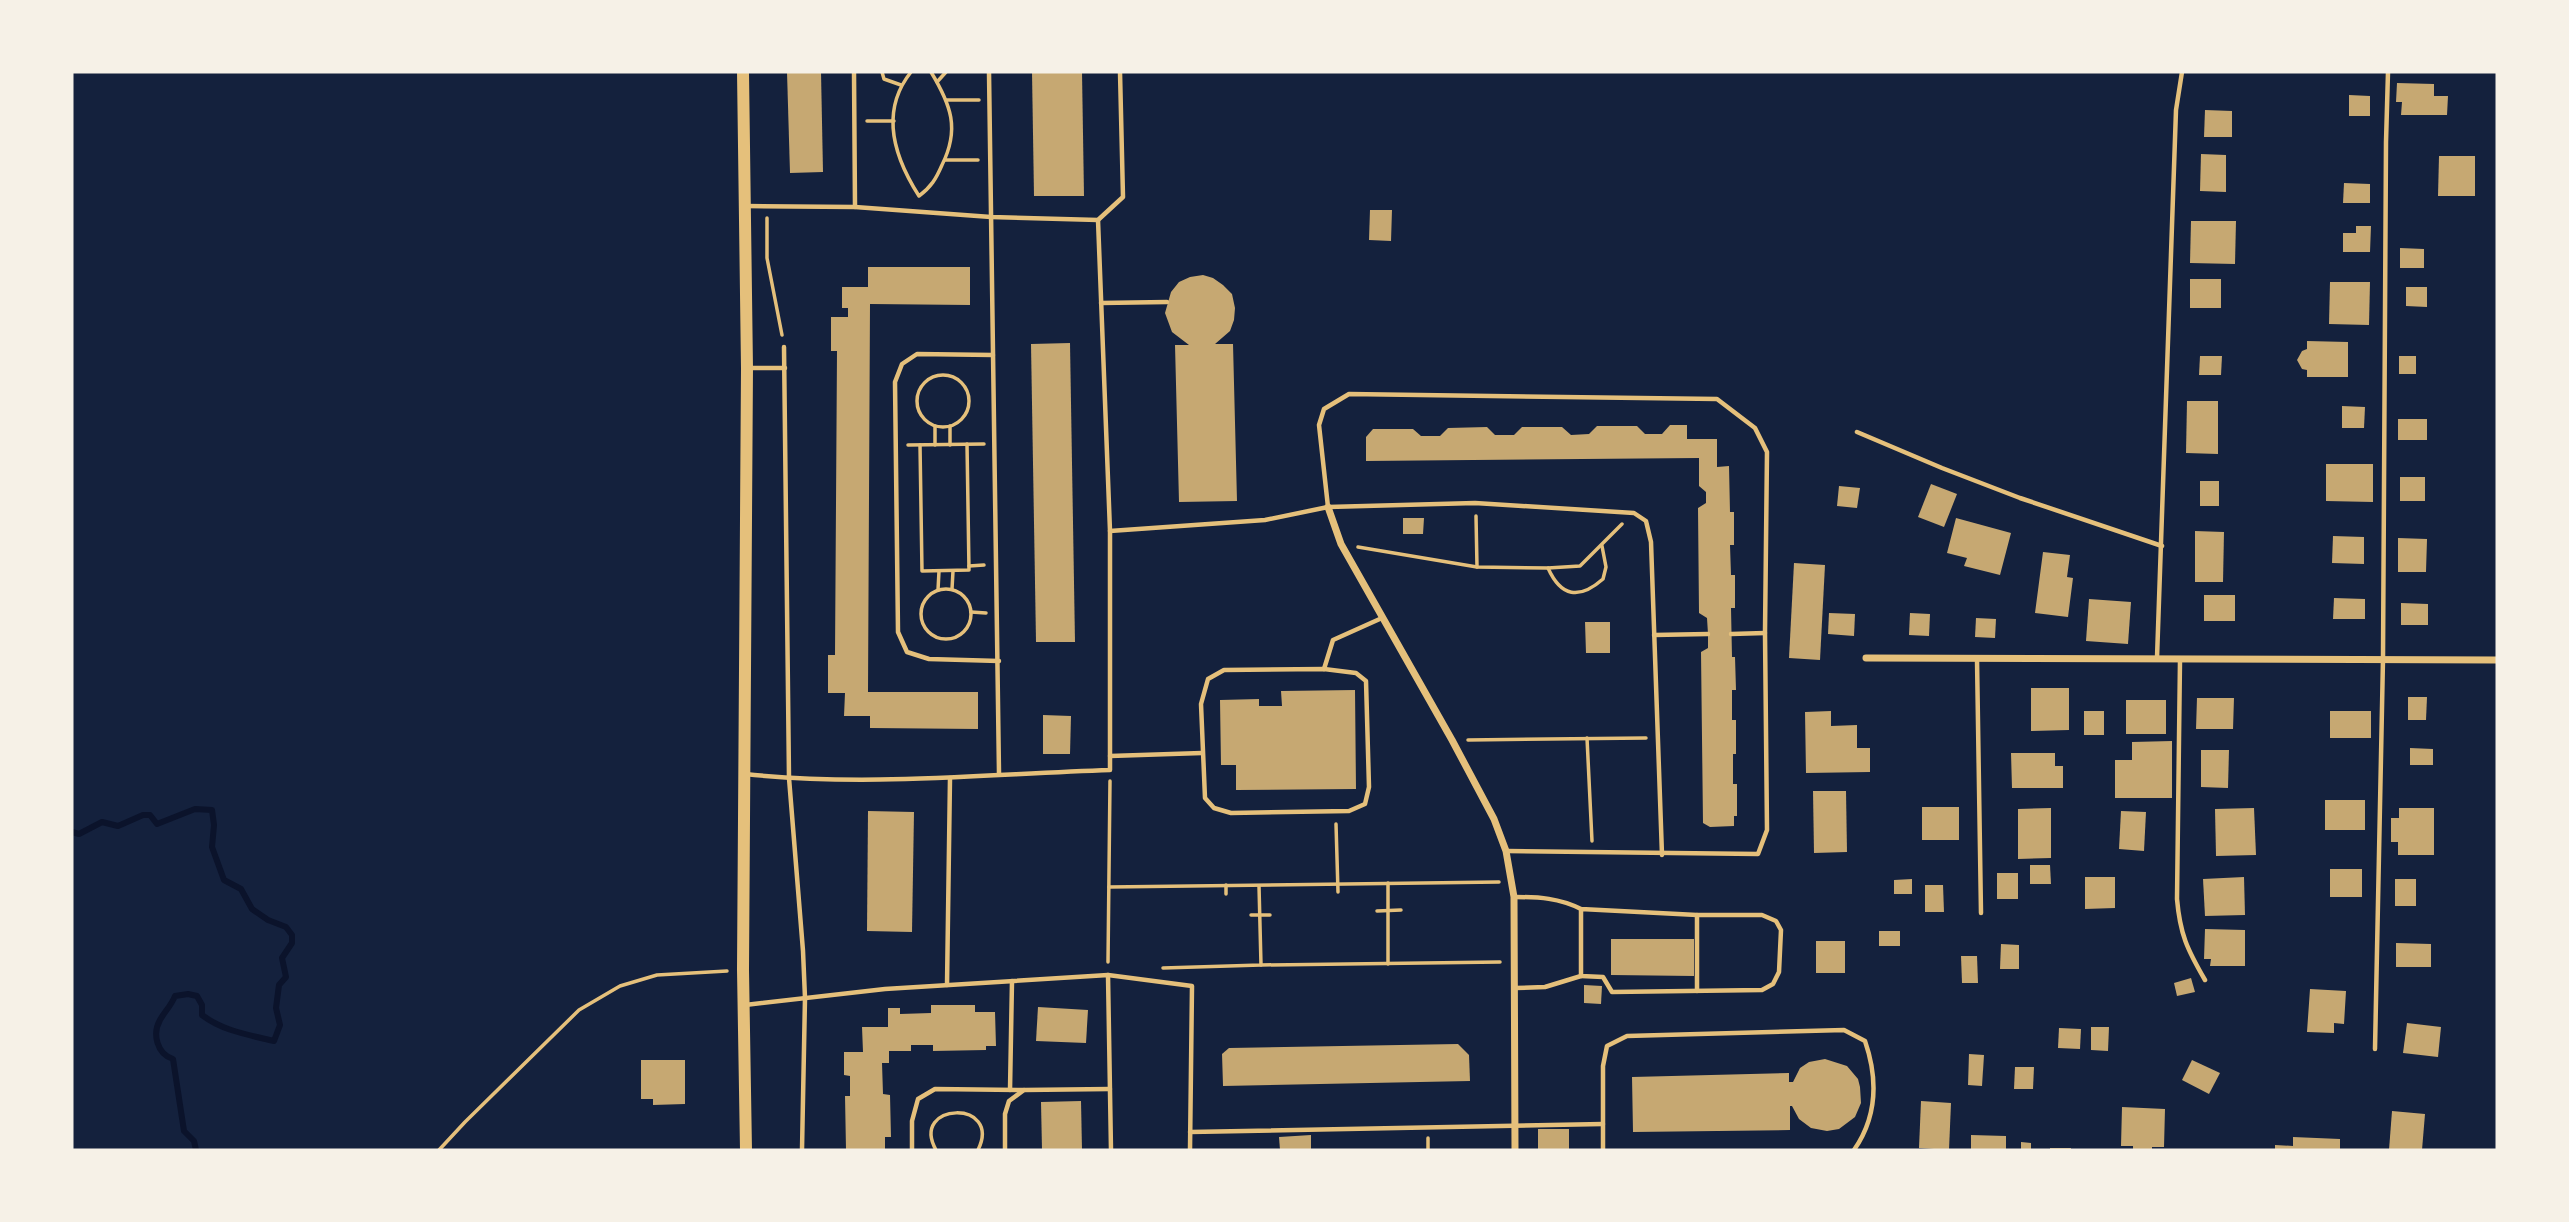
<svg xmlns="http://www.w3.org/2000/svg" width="2569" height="1222" font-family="Mulish,sans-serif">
<rect width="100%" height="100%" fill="#14213d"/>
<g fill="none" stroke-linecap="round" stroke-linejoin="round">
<path stroke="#0b132b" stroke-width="6" d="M72 832 79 834 102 822 118 826 143 815H150L157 824 195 809 212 810 214 825 212 847 224 880 241 889 252 909 268 920 286 927 292 935V943L282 958 286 977 279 985 276 1008 280 1025 274 1041C249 1035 223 1031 202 1015V1005L197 996 188 994 175 996C171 1006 165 1011 160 1020 152 1034 157 1054 173 1059L184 1131 194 1141 196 1150"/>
</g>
<g fill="#c6a872">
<path d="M787 72H821L823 172 790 173Z"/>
<path d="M1032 72H1082L1084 196H1034Z"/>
<path d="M2397 83 2434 84V96H2448L2447 115H2401L2402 102H2396Z"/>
<path d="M2349 95 2370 96V116H2349Z"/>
<path d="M2205 110 2232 111V137H2204Z"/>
<path d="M2201 154 2226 155V192L2200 191Z"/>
<path d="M2439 156H2475V196H2438Z"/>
<path d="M2344 183 2370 184V203H2343Z"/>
<path d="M1370 210H1392L1391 241 1369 240Z"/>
<path d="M2191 221H2236L2235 264 2190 263Z"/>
<path d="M2356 226H2371L2370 252H2343V233H2356Z"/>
<path d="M2400 248 2424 249V268H2400Z"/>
<path d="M868 267H970V305L870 304 868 692H978V729L870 728V716H844L845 693H828V655H835L837 351H831V317H848V308H842V287H868Z"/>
<path d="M1203 275 1213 278 1223 285 1232 294 1235 308 1234 320 1230 331 1215 344H1233L1237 501 1179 502 1175 345H1189L1172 332 1165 313 1171 292 1179 282 1190 277Z"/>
<rect x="2190" y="279" width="31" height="29"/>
<path d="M2330 282H2370L2369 325 2329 324Z"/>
<path d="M2406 287H2427V307L2406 306Z"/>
<path d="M2307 341 2348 342V377H2307V370L2302 369 2297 360 2302 351 2307 349Z"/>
<path d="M1070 343 1075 642H1036L1031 344Z"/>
<path d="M2200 356H2222L2221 375H2199Z"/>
<rect x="2399" y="356" width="17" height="18"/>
<path d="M2187 401H2218V454L2186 453Z"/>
<path d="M2342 406 2365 407 2364 428H2342Z"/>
<rect x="2398" y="419" width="29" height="21"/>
<path d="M1670 425H1687V439H1717V467L1729 466 1730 512H1734V545H1730L1731 575H1735V608H1731L1732 657H1735L1736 690H1732V720H1736V754H1733V784H1737V816H1734V826L1710 827 1703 823 1701 652 1708 648V634L1707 618 1699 613 1698 508 1706 503V492L1699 486V458L1366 461V437L1373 429H1413L1421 436H1440L1448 428 1487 427 1495 435H1514L1522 427H1562L1571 435 1589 434 1597 426H1637L1645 434H1662Z"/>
<path d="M2326 464H2373V502L2326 501Z"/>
<rect x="2400" y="477" width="25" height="24"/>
<rect x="2200" y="481" width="19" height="25"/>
<path d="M1931 484 1957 494 1944 527 1918 517Z"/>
<path d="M1839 486 1860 488 1857 508 1837 506Z"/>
<path d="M1403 518H1424L1423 534H1403Z"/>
<path d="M1956 518 2011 533 2000 575 1964 566 1967 558 1947 553Z"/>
<path d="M2195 531 2224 532 2223 582H2195Z"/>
<path d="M2333 536 2364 537V564L2332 563Z"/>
<path d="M2398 538 2427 539 2426 572H2398Z"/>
<path d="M2043 552 2070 555 2067 577 2073 578 2068 617 2035 613Z"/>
<path d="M1794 563 1825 565 1820 660 1789 658Z"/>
<rect x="2204" y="595" width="31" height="26"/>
<path d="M2334 598 2365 599V619H2333Z"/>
<path d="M2089 599 2131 602 2128 644 2086 641Z"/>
<path d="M2401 603 2428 604V625H2401Z"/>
<path d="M1829 613 1855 614 1854 636 1828 634Z"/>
<path d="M1910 613 1930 614 1929 636 1909 635Z"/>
<path d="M1976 618 1996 619 1995 638 1975 637Z"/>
<path d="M1585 622H1610V653H1586Z"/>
<path d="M2031 688H2069V730L2031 731Z"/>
<path d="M1355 690 1356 789 1236 790V765H1221L1220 700 1259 699V706H1282L1281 691Z"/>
<path d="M2408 697H2427L2426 720H2408Z"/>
<path d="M2197 698H2234L2233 729H2196Z"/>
<rect x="2126" y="700" width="40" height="34"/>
<path d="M1831 711V726L1857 725V748H1870V772L1806 773 1805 712Z"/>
<rect x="2084" y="711" width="20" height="24"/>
<rect x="2330" y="711" width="41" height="27"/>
<path d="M1043 715 1071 716 1070 754H1043Z"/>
<path d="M2172 741V798H2115V760H2132V742Z"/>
<path d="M2410 748 2433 749V765H2410Z"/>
<path d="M2201 750H2229L2228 788 2201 787Z"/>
<path d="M2011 753H2055V766H2063V788H2012Z"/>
<path d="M1813 791H1846L1847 852 1814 853Z"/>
<rect x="2325" y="800" width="40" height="30"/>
<rect x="1922" y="807" width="37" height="33"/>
<path d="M2051 808V858L2018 859V809Z"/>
<path d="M2254 808 2256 855 2216 856 2215 809Z"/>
<path d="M2399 808H2434V855H2398V842H2391V818H2399Z"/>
<path d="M868 811 914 812 912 932 867 931Z"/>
<path d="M2121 811 2146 812 2144 851 2119 849Z"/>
<path d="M2030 865H2050L2051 884H2030Z"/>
<rect x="2330" y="869" width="32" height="28"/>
<rect x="1997" y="873" width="21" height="26"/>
<path d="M2085 877H2115V908L2085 909Z"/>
<path d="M2244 877 2245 915 2205 916 2203 879Z"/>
<path d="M1912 879V894H1894V880Z"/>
<rect x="2395" y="879" width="21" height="27"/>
<path d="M1925 885H1943L1944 912H1925Z"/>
<path d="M2205 929 2245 930V966H2210L2211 959H2204Z"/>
<rect x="1879" y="931" width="21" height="15"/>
<path d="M1611 939H1694V976L1611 975Z"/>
<rect x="1816" y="941" width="29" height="32"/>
<path d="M2396 943 2431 944V967H2396Z"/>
<path d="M2001 944 2019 945V969H2000Z"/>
<path d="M1961 956H1977L1978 983H1962Z"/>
<path d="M2191 978 2195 992 2177 996 2174 983Z"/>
<path d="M1584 985 1602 986 1601 1004 1584 1003Z"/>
<path d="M2310 989 2346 991 2344 1024 2334 1023V1033L2307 1032Z"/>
<path d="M931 1005H975V1012H995L996 1046H986V1050L933 1051V1045H911V1051H889V1063H882L883 1094 890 1095 891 1137H885V1150H846L845 1096H850V1076L844 1075V1052H863L862 1027H888V1008H900V1014L931 1013Z"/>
<path d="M1038 1007 1088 1010 1086 1043 1036 1041Z"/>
<path d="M2407 1023 2441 1027 2438 1057 2403 1053Z"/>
<path d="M2091 1027H2109L2108 1051 2091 1050Z"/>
<path d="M2059 1028 2081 1029 2080 1049 2058 1048Z"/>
<path d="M1458 1044 1469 1055 1470 1081 1223 1086 1222 1054 1229 1048Z"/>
<path d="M1969 1054 1984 1055 1982 1086 1968 1085Z"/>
<path d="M1825 1059 1847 1066 1858 1079 1860 1087 1861 1103 1855 1117 1839 1129 1827 1131 1811 1128 1799 1119 1792 1106H1790V1130L1633 1132 1632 1077 1789 1073V1082H1793L1800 1068 1809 1062Z"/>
<path d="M641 1060H685V1104L653 1105V1099H641Z"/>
<path d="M2192 1060 2220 1073 2209 1094 2182 1080Z"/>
<path d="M2015 1067H2034L2033 1089H2014Z"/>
<path d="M1081 1101 1082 1150H1042L1041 1102Z"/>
<path d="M1921 1101 1951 1103 1949 1150 1919 1148Z"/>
<path d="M2122 1107 2165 1109 2164 1147H2152V1150H2133V1146H2121Z"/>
<path d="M2392 1111 2425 1114 2422 1150H2389Z"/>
<rect x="1538" y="1129" width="31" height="21"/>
<path d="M1311 1135V1150H1280L1279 1137Z"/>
<path d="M1971 1135 2006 1136V1150H1971Z"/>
<path d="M2293 1137 2340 1139V1150H2275V1145L2293 1146Z"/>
<path d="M2021 1142 2031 1143V1150H2021Z"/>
<rect x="2050" y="1148" width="21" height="2"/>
</g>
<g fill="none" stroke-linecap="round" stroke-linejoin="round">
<g stroke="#e5c07b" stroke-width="3.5">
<path d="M882 72 884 79 901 85"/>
<path d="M911 72C879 112 894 157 919 196 931 187 936 179 942 165 960 129 951 105 931 72"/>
<path d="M937 82 946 72"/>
<path d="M946 100H979"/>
<path d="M867 121H894"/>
<path d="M945 160H978"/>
<path d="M767 218V258L782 335"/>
<circle cx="943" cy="401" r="26"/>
<path d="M908 445 984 444"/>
<path d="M920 445 922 571 969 570 967 444"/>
<path d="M935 445V426"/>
<path d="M950 445V426"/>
<path d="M1476 516 1477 567"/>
<path d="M1358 547 1477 567 1548 568 1580 566 1622 524"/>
<path d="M969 566 984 565"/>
<path d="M1548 568C1561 597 1579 600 1603 579L1606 567 1602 546"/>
<circle cx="946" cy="614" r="25"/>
<path d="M952 589 953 571"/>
<path d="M938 590 939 571"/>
<path d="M971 612 986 613"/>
<path d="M1587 738 1592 841"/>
<path d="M1468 740 1646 738"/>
<path d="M1336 824 1338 892"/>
<path d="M1388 883V964"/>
<path d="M1226 885V894"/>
<path d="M1109 887 1499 882"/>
<path d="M1377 911 1401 910"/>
<path d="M1251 915H1270"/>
<path d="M1108 962 1110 781"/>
<path d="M1261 965 1500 962"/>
<path d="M1163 968 1261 965 1259 886"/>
<path d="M1428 1138V1150"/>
<path d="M439 1150 465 1122 579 1010 620 986 657 975 727 971"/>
<path d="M936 1150C909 1102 1003 1099 978 1150"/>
</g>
<g stroke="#e5c07b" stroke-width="4.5">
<path d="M854 72 855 207"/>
<path d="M989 72 999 773"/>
<path d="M746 206 855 207 991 217 1098 220 1123 197 1120 72"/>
<path d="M1101 303 1167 302"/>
<path d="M784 347 789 778 803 951 805 998 802 1150"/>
<path d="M993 355 917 354 902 364 895 382 898 632 907 652 929 659 999 661"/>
<path d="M750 368H785"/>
<path d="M1857 432 1942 468 2020 498 2162 546"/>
<path d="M1328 507 1319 425 1324 409 1349 394 1717 399 1755 428 1767 452 1765 633 1767 830 1758 854 1507 851"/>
<path d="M1110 531 1265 520 1328 507 1475 503 1634 513 1646 521 1651 542 1662 855"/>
<path d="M1731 634 1765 633"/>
<path d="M1654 635 1708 634"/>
<path d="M2157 658 2176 110 2182 72"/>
<path d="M1977 659 1981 913"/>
<path d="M2180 660 2177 899C2180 934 2187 949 2205 980"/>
<path d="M1324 669 1356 673 1366 681 1369 787 1365 804 1349 811 1231 813 1214 808 1205 798 1201 704 1208 679 1224 670Z"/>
<path d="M1324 669 1333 640 1382 618"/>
<path d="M1110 756 1202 753"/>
<path d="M745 774C866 787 988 774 1110 770V531L1098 220"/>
<path d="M1515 897C1539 897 1559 898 1581 909L1697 915H1762L1776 921 1781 930 1779 972 1773 984 1762 990 1612 992 1603 977 1581 976V909"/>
<path d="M1697 915V991"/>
<path d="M1108 975 1192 986 1190 1150"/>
<path d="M947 985 950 778"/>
<path d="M1515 988 1545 987 1581 976"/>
<path d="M745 1005 885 989 1108 975 1111 1150"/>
<path d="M2375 1049 2383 659 2386 142 2388 72"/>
<path d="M1010 1090 1012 981"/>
<path d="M1190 1132 1603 1124"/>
<path d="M912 1150V1121L918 1099 935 1089 1024 1090"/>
<path d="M1005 1150V1114L1009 1101 1024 1090 1110 1089"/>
<path d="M1603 1150V1066L1607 1046 1627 1036 1844 1030 1865 1041C1878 1079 1877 1117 1854 1150"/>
</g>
<g stroke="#e5c07b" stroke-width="7">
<path d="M1328 507 1341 544 1452 740 1494 819 1506 851 1514 897 1515 1150"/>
<path d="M1866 658 2497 660"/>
</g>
<path stroke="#e5c07b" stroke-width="12" d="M743 72 747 368 743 970 746 1150"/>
</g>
<rect width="2569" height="1222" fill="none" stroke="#f6f1e7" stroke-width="147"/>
</svg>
